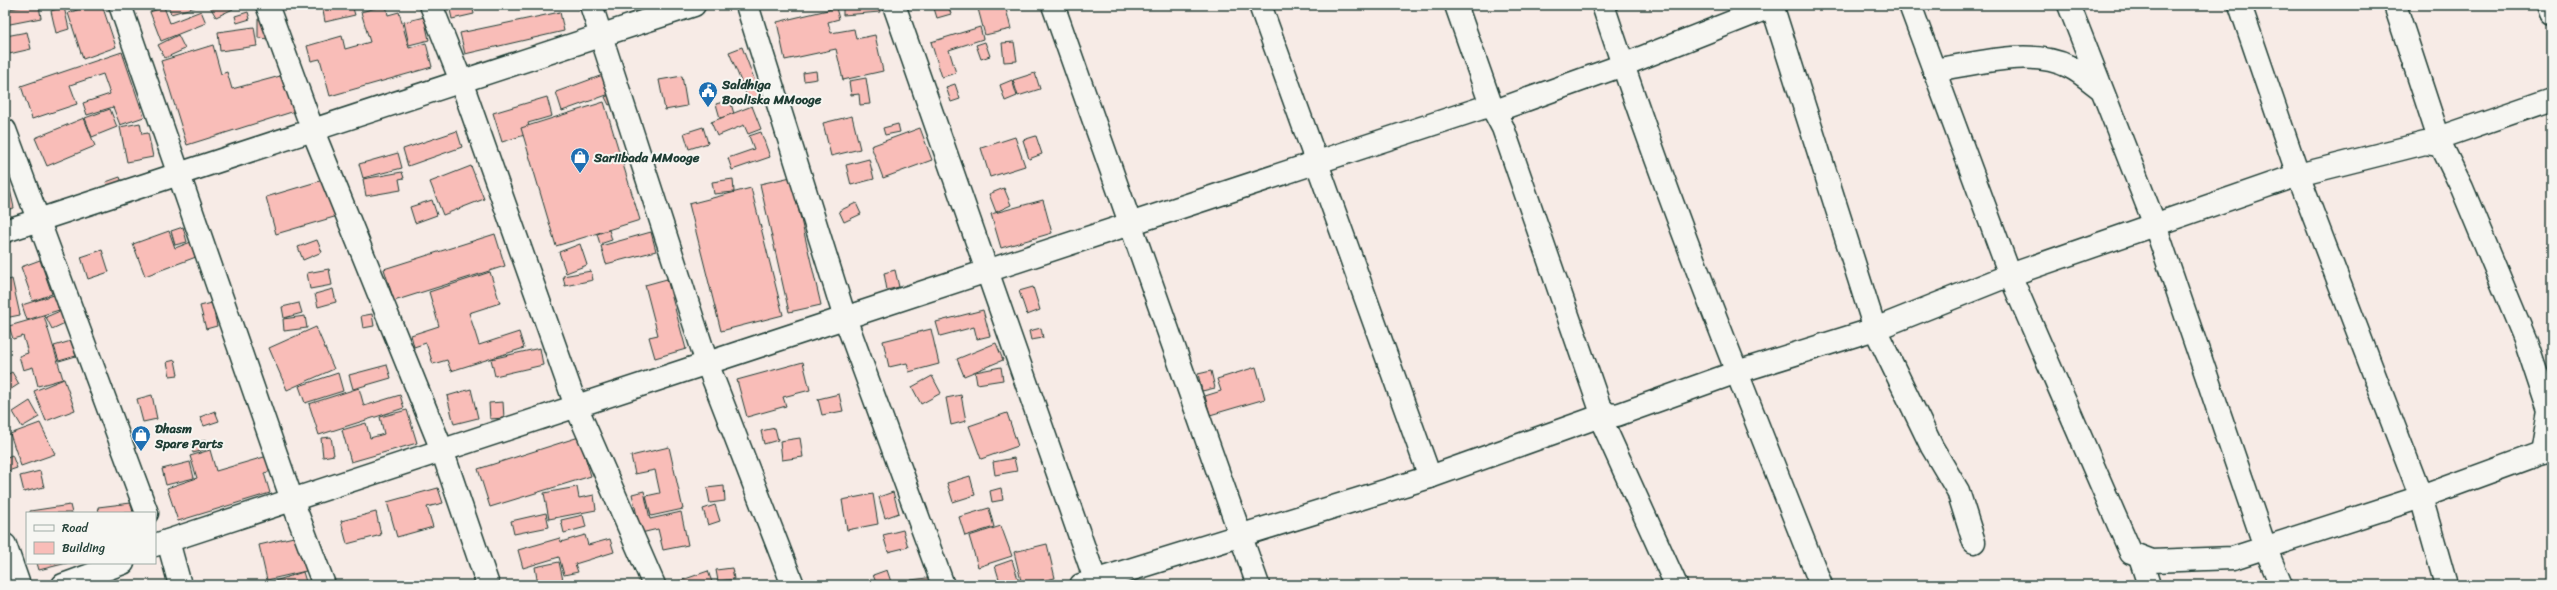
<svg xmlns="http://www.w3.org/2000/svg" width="2557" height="590" font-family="Sriracha,sans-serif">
<rect width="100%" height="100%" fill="#f7ebe6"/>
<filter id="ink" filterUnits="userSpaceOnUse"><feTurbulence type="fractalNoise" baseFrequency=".025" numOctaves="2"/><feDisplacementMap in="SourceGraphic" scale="8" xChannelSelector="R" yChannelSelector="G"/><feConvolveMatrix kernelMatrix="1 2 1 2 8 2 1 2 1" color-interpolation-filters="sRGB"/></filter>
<g filter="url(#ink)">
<g fill="#f9bdb8" stroke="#1f3d34">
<path d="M29 5H39L41 18 5 25V10Z"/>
<path d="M92 5H102L116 47 83 59 68 13Z"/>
<path d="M168 5H194L195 7 171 14Z"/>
<path d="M209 5H231L233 9 216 17Z"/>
<path d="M322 5H352L355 15 325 22Z"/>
<path d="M386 5 388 15 399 12 409 48 426 43 432 67 330 96 320 59 311 61 307 46 342 36 345 49 370 42 361 12Z"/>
<path d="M449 5H472L474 14 452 19Z"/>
<path d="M843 5H879L880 12 843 15Z"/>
<path d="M933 5H948L951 14 937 18Z"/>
<path d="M977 5H1005L1011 29 985 35Z"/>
<path d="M64 7 69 29 56 33 51 11Z"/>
<path d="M164 7 170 23 201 11 206 23 161 41 150 12Z"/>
<path d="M836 8 839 19 828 22 831 33 854 29 856 39 875 35 883 71 843 80 836 49 785 60 777 22Z"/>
<path d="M248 12 250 19 237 23 235 16Z"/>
<path d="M560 12 564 31 465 54 460 33Z"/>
<path d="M424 17 429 40 409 45 404 22Z"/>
<path d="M258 19H269V39L258 38Z"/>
<path d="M254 27 257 46 220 51 218 32Z"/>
<path d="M980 27 983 39 949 50 956 73 942 77 931 42Z"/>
<path d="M27 32 31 49 9 54 6 36Z"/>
<path d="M178 35 185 49 165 58 158 45Z"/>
<path d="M985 42 990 56 981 59 976 45Z"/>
<path d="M1014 42 1017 61 1004 62 1002 43Z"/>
<path d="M213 45 221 74 227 72 232 89 284 75 295 111 187 145 161 61Z"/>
<path d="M742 47 761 97 749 101 729 52Z"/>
<path d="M122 52 144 117 120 125 113 107 87 115 83 103 110 94 103 74 70 85 77 104 32 119 21 86Z"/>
<path d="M816 71 817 79 804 81 803 73Z"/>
<path d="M611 72 618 91 562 111 556 92Z"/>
<path d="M1035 73 1040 89 1018 96 1013 80Z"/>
<path d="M682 76 687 106 665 110 659 80Z"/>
<path d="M866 78 870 104 860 105 859 94 851 95 849 81Z"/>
<path d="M1012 80 1017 96 1005 101 1000 85Z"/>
<path d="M955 84 960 99 951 102 946 87Z"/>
<path d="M618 91 621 99 609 105 605 97Z"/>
<path d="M547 97 552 116 528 123 531 133 502 142 493 113Z"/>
<path d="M730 100 734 114 720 118 716 104Z"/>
<path d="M604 102 640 220 556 246 521 128Z"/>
<path d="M752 106 761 129 748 134 744 125 717 136 711 122Z"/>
<path d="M110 109 117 127 92 137 85 118Z"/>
<path d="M852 116 860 149 831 156 823 123Z"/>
<path d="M84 118 95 146 47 166 35 138Z"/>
<path d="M140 123 142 134 148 133 153 157 127 162 120 127Z"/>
<path d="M898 124 900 132 885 135 883 128Z"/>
<path d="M703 127 708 143 689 149 684 133Z"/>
<path d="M920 128 932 160 883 178 871 146Z"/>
<path d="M457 131 462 147 408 166 403 149Z"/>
<path d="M761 132 770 157 732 170 728 158 754 149 749 136Z"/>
<path d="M1036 136 1042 154 1029 159 1023 140Z"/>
<path d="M1015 137 1025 166 990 177 981 148Z"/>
<path d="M398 153 402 168 363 178 359 164Z"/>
<path d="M869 159 874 179 851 185 846 165Z"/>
<path d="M471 166 484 199 443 215 430 182Z"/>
<path d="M6 171 14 208 5 210V172Z"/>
<path d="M402 172 404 178 399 179 401 190 366 196 363 179Z"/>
<path d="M120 177 124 188 110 193 106 182Z"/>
<path d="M791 177 821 305 789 312 760 184Z"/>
<path d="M330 178 341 215 276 234 266 197Z"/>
<path d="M733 179 734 192 714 194 712 182Z"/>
<path d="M751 188 783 315 721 331 689 204Z"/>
<path d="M1004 188 1011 205 996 212 989 194Z"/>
<path d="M432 200 437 215 415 223 410 207Z"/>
<path d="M1043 200 1052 233 1001 248 991 214Z"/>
<path d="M856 203 861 214 844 222 839 211Z"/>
<path d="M183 227 187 242 175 245 171 231Z"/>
<path d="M609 230 612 240 600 244 597 234Z"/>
<path d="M169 231 175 248 191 242 196 257 145 276 133 244Z"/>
<path d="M651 232 656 251 606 264 601 246Z"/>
<path d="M495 234 505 266 394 301 384 269Z"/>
<path d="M317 240 322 252 303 260 298 247Z"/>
<path d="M580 244 587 265 566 273 559 252Z"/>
<path d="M102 250 109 272 88 279 81 257Z"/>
<path d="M40 260 52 294 33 301 21 267Z"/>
<path d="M329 269 332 285 310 289 307 273Z"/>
<path d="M895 270 899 287 887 290 884 273Z"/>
<path d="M591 271 593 280 565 286 563 276Z"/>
<path d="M490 272 500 303 469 313 479 345 519 332 524 348 451 371 447 360 433 364 426 343 414 347 411 335 439 326 429 292Z"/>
<path d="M12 279 20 315 5 318V281Z"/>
<path d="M667 279 686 349 655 358 649 337 658 335 645 285Z"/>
<path d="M1033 287 1040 310 1027 315 1019 291Z"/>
<path d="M333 289 336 302 318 307 315 294Z"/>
<path d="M54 295 59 310 27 320 22 305Z"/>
<path d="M212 303 217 326 206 329 200 306Z"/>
<path d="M299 303 302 313 284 318 282 307Z"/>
<path d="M983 310 990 336 977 339 974 327 940 336 936 322Z"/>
<path d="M60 311 65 323 52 329 46 317Z"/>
<path d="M372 314 374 326 363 328 361 316Z"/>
<path d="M44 316 63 379 38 386 33 367 23 370 19 356 28 353 23 336 13 339 9 326Z"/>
<path d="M305 316 307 328 284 331 283 319Z"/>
<path d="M316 327 334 369 287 390 269 348Z"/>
<path d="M1041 328 1043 338 1031 340 1029 331Z"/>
<path d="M931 329 939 364 909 372 907 363 889 367 883 341Z"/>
<path d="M71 341 76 356 59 361 54 346Z"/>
<path d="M996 343 1003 360 964 376 957 359Z"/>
<path d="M540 348 543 365 495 376 491 359Z"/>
<path d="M175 360 178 375 170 376 167 362Z"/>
<path d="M803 362 810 390 783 397 786 406 747 417 737 380Z"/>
<path d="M387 365 391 378 353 389 349 375Z"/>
<path d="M1001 367 1003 380 977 384 975 372Z"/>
<path d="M1256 367 1265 399 1210 415 1205 396 1221 391 1217 379Z"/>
<path d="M1211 371 1215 388 1202 391 1198 374Z"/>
<path d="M12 372 19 384 5 393V376Z"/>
<path d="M338 373 343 391 305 403 299 386Z"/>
<path d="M932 376 941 393 921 404 912 387Z"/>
<path d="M64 379 75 410 46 421 34 391Z"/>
<path d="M359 388 364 406 400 395 404 408 319 435 309 404Z"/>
<path d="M471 389 478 418 454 424 447 396Z"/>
<path d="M839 394 843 411 822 415 818 399Z"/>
<path d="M152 395 157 419 143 422 137 399Z"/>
<path d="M961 395 966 421 951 425 946 398Z"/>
<path d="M30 401 39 417 22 427 13 412Z"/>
<path d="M503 402 504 418 490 419 489 403Z"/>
<path d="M407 410 417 443 351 462 342 430 366 423 370 438 384 434 380 417Z"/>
<path d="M215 411 219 421 204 426 200 417Z"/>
<path d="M1007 413 1018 446 981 459 969 426Z"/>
<path d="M40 423 55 454 21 466 10 434Z"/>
<path d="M775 428 778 440 764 444 761 431Z"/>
<path d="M331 437 334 455 323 457 321 438Z"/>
<path d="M579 437 591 476 490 507 478 469Z"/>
<path d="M800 438 803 457 782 460 780 441Z"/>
<path d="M206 440 208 449 193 453 191 444Z"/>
<path d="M669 447 683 509 651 516 646 496 660 493 655 470 635 474 631 456Z"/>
<path d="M210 450 216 471 271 455 276 470 264 473 270 493 178 521 167 488 197 478 190 456Z"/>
<path d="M12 455 17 468 5 472V458Z"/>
<path d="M1014 458 1017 471 995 475 993 462Z"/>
<path d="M190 462 194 478 166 485 162 469Z"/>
<path d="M40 471 44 487 24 492 20 476Z"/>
<path d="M970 476 975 495 953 502 947 483Z"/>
<path d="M724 486 725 501 710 503 707 488Z"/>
<path d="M577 487 579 498 594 495 596 510 549 519 544 493Z"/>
<path d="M438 488 443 503 427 507 433 527 397 537 387 502Z"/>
<path d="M1001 488 1003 500 992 502 990 491Z"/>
<path d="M644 491 650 519 681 512 688 545 663 550 658 529 641 533 632 494Z"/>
<path d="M893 492 899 513 885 518 879 497Z"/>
<path d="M873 494 878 524 847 530 842 500Z"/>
<path d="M131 503 133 513H99L98 507Z"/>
<path d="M70 505 72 513H30V511Z"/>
<path d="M715 505 720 521 708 525 703 509Z"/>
<path d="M989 508 994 527 965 536 959 517Z"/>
<path d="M376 512 381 535 347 544 341 521Z"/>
<path d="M546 513 549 527 514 534 511 521Z"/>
<path d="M583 515 586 527 564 533 561 520Z"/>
<path d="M1001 526 1012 556 978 567 969 536Z"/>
<path d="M903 530 908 547 888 552 883 535Z"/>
<path d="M585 535 588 545 610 539 614 552 575 564 578 572 564 575 559 557 523 568 518 550 560 538 561 542Z"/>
<path d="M298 536 306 571 267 580 259 545Z"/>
<path d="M1047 544 1055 578 1022 585 1014 552Z"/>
<path d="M1012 560 1019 582 1001 585 995 566Z"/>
<path d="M559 562 564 585H538L535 567Z"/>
<path d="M37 563H67L39 570Z"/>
<path d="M732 568 734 579 718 581 716 570Z"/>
<path d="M887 570 892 585H877L873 575Z"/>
<path d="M708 571 713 585H671V584Z"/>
<path d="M303 572 307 585H277L275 581Z"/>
<path d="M934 577 935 585H911V580Z"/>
<path d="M595 581 596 585H579Z"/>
</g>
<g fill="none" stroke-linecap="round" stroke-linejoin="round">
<g stroke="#1f3d34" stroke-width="25">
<g id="minor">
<path d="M120 5 292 500 324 585"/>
<path d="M267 5 313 131 442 450 488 585"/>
<path d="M431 5 461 81 576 406 654 585"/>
<path d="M591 5 707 363 793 585"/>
<path d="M747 5 845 318 943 585"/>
<path d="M894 5 1097 585"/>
<path d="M1053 5 1258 585"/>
<path d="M1260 5 1430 477"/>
<path d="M1456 5 1491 105 1503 128 1599 405 1606 414"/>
<path d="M1603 5C1667 201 1745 393 1821 585"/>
<path d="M1772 5 1875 329 1932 447 1958 491 1974 542"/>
<path d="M1910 5 2010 275 2131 553 2152 561 2233 558 2421 497 2552 449"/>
<path d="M2069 5 2155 225 2265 547 2281 585"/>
<path d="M2240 5 2298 175 2421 497 2446 585"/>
<path d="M2395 5 2441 145"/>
<path d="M2549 5 2552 13"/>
<path d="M1934 70C1976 64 2030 47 2070 67 2081 72 2091 82 2100 88"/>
<path d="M1495 111 1623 65 1775 5"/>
<path d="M5 130 147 513"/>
<path d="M2439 138 2552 99"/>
<path d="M5 231 694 5"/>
<path d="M1600 417 1676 585"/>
<path d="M168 541 180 585"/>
<path d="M5 545 19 585"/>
<path d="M155 545 1491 105"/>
<path d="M2140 558 2149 585"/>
<path d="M63 585 123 563"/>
<path d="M1081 585 1430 477 1606 414 1617 415 1737 372 1875 329 2010 275 2298 175 2425 143 2441 145 2462 188 2525 339 2549 411 2542 453"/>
</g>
</g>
<use href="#minor" stroke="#f6f6f2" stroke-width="22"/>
</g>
</g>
<defs>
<g id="civic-pin" transform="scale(1)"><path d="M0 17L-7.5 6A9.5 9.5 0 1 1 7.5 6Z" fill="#1f6fb2" stroke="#f6f6f2"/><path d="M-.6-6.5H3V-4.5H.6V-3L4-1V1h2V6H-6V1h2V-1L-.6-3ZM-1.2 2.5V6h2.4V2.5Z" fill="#fff"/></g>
<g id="shop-pin" transform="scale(1)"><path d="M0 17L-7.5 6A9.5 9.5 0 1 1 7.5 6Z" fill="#1f6fb2" stroke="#f6f6f2"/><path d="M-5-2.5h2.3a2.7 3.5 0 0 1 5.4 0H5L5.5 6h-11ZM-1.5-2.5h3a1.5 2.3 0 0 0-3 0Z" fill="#fff"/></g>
</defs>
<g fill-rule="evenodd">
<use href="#civic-pin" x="708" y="91"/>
<use href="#shop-pin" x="580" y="157"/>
<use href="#shop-pin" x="141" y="435"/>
</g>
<g text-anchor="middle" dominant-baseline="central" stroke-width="4" stroke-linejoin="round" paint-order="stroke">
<g font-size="13" font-weight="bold" fill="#1f3d34" stroke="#f6f6f2" text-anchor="start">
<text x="722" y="84">Saldhiga<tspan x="722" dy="15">Booliska MMooge</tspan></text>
<text x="594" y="157">Sariibada MMooge</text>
<text x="155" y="428">Dhasm<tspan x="155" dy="15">Spare Parts</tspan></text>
</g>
</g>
<rect width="2557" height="590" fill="none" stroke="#f6f6f2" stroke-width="20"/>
<rect x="10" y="10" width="2537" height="570" fill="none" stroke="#1f3d34" stroke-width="1.5" filter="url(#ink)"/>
<rect x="26" y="512" width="130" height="52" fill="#f6f6f2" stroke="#a0aca6"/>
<rect x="34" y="525" width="20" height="6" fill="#f6f6f2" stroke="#a0aca6"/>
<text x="62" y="532" font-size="12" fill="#1f3d34">Road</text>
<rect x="34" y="542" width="20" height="12" fill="#f9bdb8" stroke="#a0aca6"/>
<text x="62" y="552" font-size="12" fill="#1f3d34">Building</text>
</svg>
